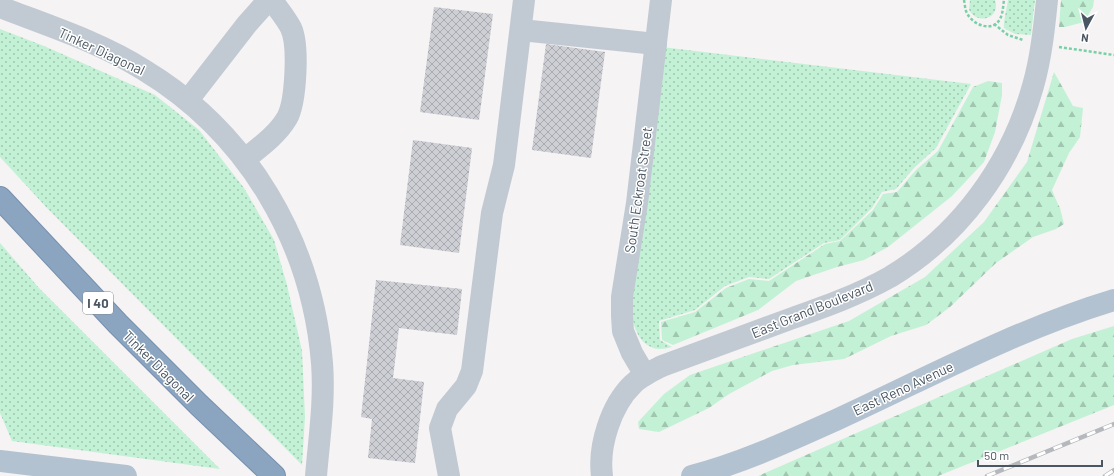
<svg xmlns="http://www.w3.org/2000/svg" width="1114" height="476" font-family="Barlow,sans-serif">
<defs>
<pattern id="grass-dots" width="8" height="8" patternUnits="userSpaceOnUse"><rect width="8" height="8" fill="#c3f1d5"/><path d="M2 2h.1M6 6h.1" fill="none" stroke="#a0c6b0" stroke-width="1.8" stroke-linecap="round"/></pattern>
<pattern id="forest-firs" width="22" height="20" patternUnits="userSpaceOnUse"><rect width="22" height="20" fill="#c3f1d5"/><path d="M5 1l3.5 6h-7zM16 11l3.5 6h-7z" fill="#a0c6b0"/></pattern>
<pattern id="building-cross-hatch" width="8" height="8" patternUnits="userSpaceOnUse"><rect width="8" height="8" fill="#cdcfd5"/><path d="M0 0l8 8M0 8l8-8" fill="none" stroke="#a8abb0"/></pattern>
</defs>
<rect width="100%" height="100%" fill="#f5f3f3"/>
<g fill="url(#grass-dots)">
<path d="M970 0H995C1001 18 978 26 969 10Z"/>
<path d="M1008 0H1035L1031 35 1015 34 1004 28C1003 21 1007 9 1008 0Z"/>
<path d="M0 29 44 46 155 95 199 130 244 188 274 240 287 285 302 351 305 417 302 465 47 208 0 157Z"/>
<path d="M662 47 971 84 936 148 914 168 896 189 882 192 872 208 840 240 824 243 769 279 749 277 725 286 695 310 659 321 660 340 672 347C668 348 663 349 659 349 638 347 632 324 631 306Z"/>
<path d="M0 243 39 288 220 469 12 441 0 413Z"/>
</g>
<g fill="url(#forest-firs)">
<path d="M1061 0H1094L1093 7 1084 22 1065 27H1059Z"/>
<path d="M1054 72 1073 106 1083 108 1080 137 1069 153 1052 190 1057 202 1060 208 1064 224 1056 229 1033 237 996 263 950 307 926 325 891 336 844 359 793 365 772 371 729 394 709 408 659 432 639 429 638 422 664 394 690 375 849 321 925 277 984 222 1027 162Z"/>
<path d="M988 81 1002 83V95L995 132 984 162 952 196 888 247 864 260 837 267 796 281 758 310 673 345 662 340 661 322 695 312 726 288 749 279 769 281 825 244 840 241 873 210 883 194 897 192 916 170 938 151 973 87Z"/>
<path d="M1114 326V405L938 476H758L1072 339Z"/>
</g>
<g fill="url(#building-cross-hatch)">
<path d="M434 7 493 14 479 120 420 112Z"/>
<path d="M546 44 605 52 591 158 532 150Z"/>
<path d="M413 140 472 148 459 253 400 245Z"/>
<path d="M376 280 462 289 457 335 399 328 393 378 424 382 415 463 368 458 372 419 361 417Z"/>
</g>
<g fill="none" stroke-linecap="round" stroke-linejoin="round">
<g stroke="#7690ad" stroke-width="24">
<path id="highway" d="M0 198 118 324 199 405 274 476"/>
</g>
<g stroke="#7ad0a6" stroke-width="2.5" stroke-dasharray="3 2" stroke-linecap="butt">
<path d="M964 0C965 5 965 11 968 15 975 26 993 32 1000 19 1003 13 1003 7 1004 0"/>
<path d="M994 24 1008 35 1023 40"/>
<path d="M1059 47 1114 55"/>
</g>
<g stroke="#c1cad2" stroke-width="22">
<path d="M0 7C49 26 100 42 144 70 248 133 312 242 322 363 325 401 319 439 316 476"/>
<path d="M521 30 656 44"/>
<path d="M188 100 247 24 264 5 265 0"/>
<path d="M245 159C260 147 277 135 287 118 296 102 299 45 291 28 286 18 278 9 272 0"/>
<path d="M645 375 632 353 623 331 622 316V297L637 203 661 0"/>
<path d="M449 476 440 428 447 409 466 386 472 371 492 213 504 165 524 0"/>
<path d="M602 476C598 446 611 405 633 384 641 376 652 371 662 366 705 350 747 335 790 319 824 307 858 295 890 277 960 235 1011 165 1033 86 1041 58 1044 29 1047 0"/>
</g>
<g stroke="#b3c2d1" stroke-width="22">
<path d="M0 461 126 476"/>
<path d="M692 476C742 463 789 441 836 420 927 378 1018 329 1114 300"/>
</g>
<use href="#highway" stroke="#8ba5c1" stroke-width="22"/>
<g stroke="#b5b8bd" stroke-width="4.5">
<g id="rail">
<path d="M987 476 1114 424"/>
<path d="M1105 476 1114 470"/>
</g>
</g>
<use href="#rail" stroke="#fff" stroke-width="3" stroke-dasharray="9" stroke-linecap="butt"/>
</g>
<g text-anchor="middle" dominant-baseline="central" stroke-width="3" stroke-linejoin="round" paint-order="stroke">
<rect fill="#fff" stroke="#808990" stroke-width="1" x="83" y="292" width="30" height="22" rx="3"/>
<g font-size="13" font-weight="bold" fill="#4a5661">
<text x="98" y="303">I 40</text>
</g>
<g font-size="14" fill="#4a5661" stroke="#fff">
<text transform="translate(102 51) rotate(25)">Tinker Diagonal</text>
<text transform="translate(638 190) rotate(-82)">South Eckroat Street</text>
<text transform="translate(812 309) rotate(-22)">East Grand Boulevard</text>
<text transform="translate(159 366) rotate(45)">Tinker Diagonal</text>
<text transform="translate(903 388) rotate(-25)">East Reno Avenue</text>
</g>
</g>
<g transform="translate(1086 28) rotate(187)" stroke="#ffffff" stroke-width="3" paint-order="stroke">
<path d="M0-3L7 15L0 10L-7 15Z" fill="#4a5661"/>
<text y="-6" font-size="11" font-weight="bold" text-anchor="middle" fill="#4a5661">N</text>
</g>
<path d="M978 460v6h124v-6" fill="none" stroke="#4a5661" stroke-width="2"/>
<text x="984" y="460" font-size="12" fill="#4a5661" stroke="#ffffff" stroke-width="3" paint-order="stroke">50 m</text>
</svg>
